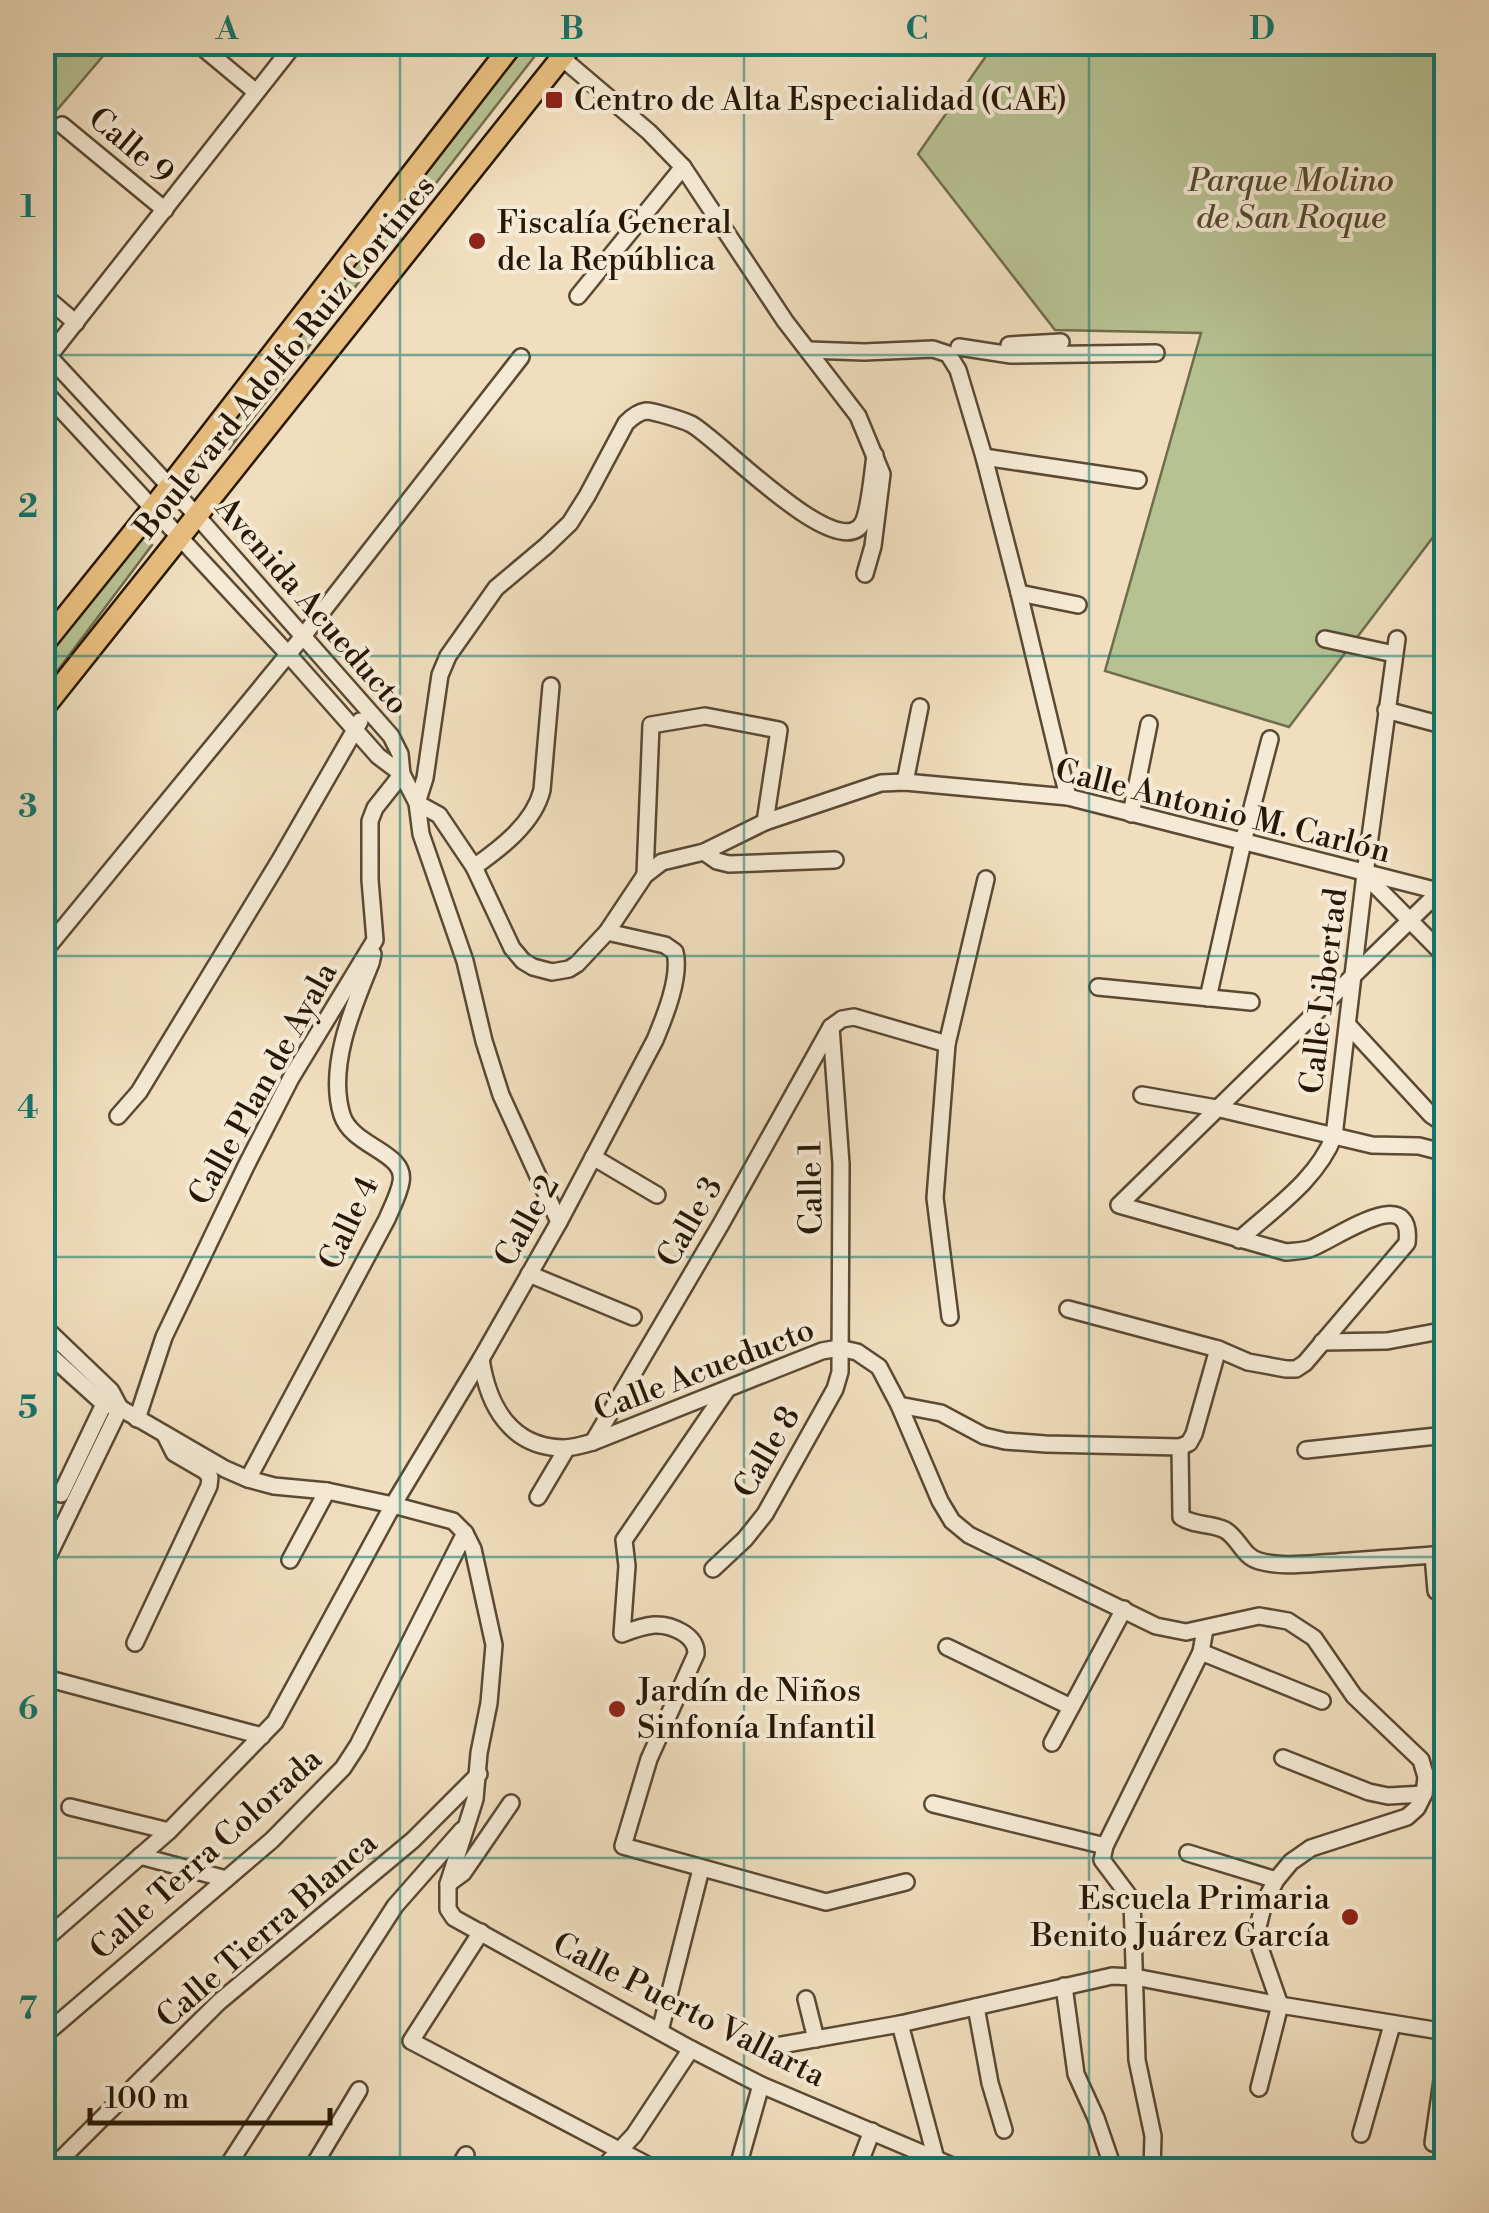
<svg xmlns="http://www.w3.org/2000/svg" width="1489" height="2213" font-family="'Libre Bodoni',serif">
<rect width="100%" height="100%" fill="#f0debe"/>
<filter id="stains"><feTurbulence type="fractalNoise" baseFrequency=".002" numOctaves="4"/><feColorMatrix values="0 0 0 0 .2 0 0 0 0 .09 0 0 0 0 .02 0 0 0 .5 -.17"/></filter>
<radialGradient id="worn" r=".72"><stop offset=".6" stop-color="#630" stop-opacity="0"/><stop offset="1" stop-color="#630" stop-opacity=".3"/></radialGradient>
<g fill="#b7c293" stroke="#706c4c" stroke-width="2.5">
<path d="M42 43H114L46 123 42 120Z"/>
<path d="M527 43H545L229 449 217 437Z"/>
<path d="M995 43H1446V520L1289 727 1105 671 1201 333 1055 330 918 154Z"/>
<path d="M137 528 152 545 43 690 42 652Z"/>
</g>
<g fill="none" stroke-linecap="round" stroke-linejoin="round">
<g stroke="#5a4933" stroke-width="20">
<g id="minor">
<path d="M196 42 256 92"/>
<path d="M562 58 649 132 683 167 785 321 858 416 882 474 873 546 865 574"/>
<path d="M62 125 165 210"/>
<path d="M42 294 76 323"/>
<path d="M578 296 683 167"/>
<path d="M1009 345 1061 342"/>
<path d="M959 347 1011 355 1156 353"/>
<path d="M42 349 197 516 391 736 400 754 402 774"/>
<path d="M809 350 864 352 933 349 948 354 958 370 984 457 1019 593 1068 797"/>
<path d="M49 356 296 42"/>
<path d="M42 389 288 654 378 756 402 774 417 803 421 834 465 961 484 1041 501 1095 559 1222"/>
<path d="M875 455C873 470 869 514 862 524 836 564 717 437 691 424 683 420 653 411 646 411 638 412 631 418 626 423L587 496 570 523 546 546 496 588 448 656 440 675 425 778 417 803 439 815 474 867 512 948 523 961 533 967 552 972 569 969 577 964 607 932 645 875 662 862 704 852 765 822 881 783 905 782 1068 797 1446 893"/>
<path d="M984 457 1138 480"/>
<path d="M1019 593 1078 605"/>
<path d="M1325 639 1394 654"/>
<path d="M1386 710 1446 726"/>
<path d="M905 782 920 707"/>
<path d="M1131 814 1149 724"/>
<path d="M704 852 717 861 729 864 835 860"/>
<path d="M474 867C501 848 534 823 542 790L551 686"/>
<path d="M645 875 651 725 705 716 779 730 765 822"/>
<path d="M1367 877 1446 957"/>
<path d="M42 954 304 635 521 357"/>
<path d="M1098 987 1251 1002"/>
<path d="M1208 998 1243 842 1270 739"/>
<path d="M1348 1025 1431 1115 1446 1125"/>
<path d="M1142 1095 1216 1108 1372 1145 1419 1146 1446 1153"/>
<path d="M118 1116 139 1092 280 860 360 721"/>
<path d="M593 1157 657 1195"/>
<path d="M1239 1240C1273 1209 1317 1180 1334 1136L1365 874 1397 639"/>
<path d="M529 1274 633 1317"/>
<path d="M1068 1309 1218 1349 1248 1362 1286 1369H1296L1305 1363 1407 1243C1414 1179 1332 1242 1309 1249 1302 1251 1293 1251 1286 1252L1119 1205 1444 887"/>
<path d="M950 1317 935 1198 947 1044 986 879"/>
<path d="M42 1325 111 1391 120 1408"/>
<path d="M1322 1342 1387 1341 1446 1330"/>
<path d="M42 1348 104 1404 120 1408 225 1469 248 1479 274 1486 327 1491 393 1505 453 1521 465 1533 473 1549 494 1645 489 1703 479 1753 475 1799 448 1884V1909L454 1918 691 2049 761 2085 957 2168 967 2170"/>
<path d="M481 1359C488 1405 510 1447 563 1448 573 1448 583 1445 593 1442L822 1351 839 1348 857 1352 879 1367 899 1405 940 1501 952 1521 969 1535 1156 1626 1186 1632 1259 1616 1288 1621 1314 1638 1354 1696 1421 1760 1426 1777 1424 1794 1417 1808 1407 1817 1311 1848 1291 1862 1276 1880 1264 1903 1258 1927 1260 1948 1280 2005"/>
<path d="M726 1391 624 1540 627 1566 622 1634C632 1630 643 1626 654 1625 671 1624 697 1635 696 1654L649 1759 623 1846 826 1902 906 1882"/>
<path d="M899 1405 941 1413 984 1436 1005 1441 1046 1444 1180 1447 1189 1443 1194 1434 1218 1349"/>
<path d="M137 1419 164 1337 246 1166 291 1078 375 940 370 880V821L375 808 402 774"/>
<path d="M593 1442 721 1224 831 1027 842 1019 854 1017 947 1044"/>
<path d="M1180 1447 1181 1517C1194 1526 1211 1523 1225 1530 1239 1538 1242 1556 1259 1561 1283 1568 1312 1563 1337 1562 1373 1559 1410 1557 1446 1554"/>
<path d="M1306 1450 1446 1435"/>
<path d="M248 1479 387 1219C392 1207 399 1194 401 1182 407 1152 352 1147 342 1115 327 1067 353 1007 371 963L373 954"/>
<path d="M61 1494 104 1404"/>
<path d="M538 1497 567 1448"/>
<path d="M1433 1555 1436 1591"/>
<path d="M290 1560 327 1491"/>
<path d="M42 1569 120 1408"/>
<path d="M713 1569 745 1539 765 1514 835 1389 840 1372 841 1164 831 1027"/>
<path d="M135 1643 209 1486 210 1477 205 1471 174 1453 165 1435"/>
<path d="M947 1647 1071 1707"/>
<path d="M1201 1652 1322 1701"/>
<path d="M42 1677 262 1736"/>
<path d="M1052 1743 1124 1609"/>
<path d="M1283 1758 1369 1792 1388 1796 1424 1794"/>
<path d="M933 1804 1105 1846"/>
<path d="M70 1807 169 1831"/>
<path d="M1188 1853 1276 1880"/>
<path d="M140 1856 226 1879"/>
<path d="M448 1884 463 1873 511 1803"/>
<path d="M481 1932 411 2041 657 2170"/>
<path d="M42 1942 169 1831 275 1722 393 1505 481 1359 559 1222 655 1040C665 1016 681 977 675 952L665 945 607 932"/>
<path d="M1064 1986 1076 2074 1096 2118 1110 2159 1112 2170"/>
<path d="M806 1999 816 2039"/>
<path d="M976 2007 990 2083 1004 2130"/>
<path d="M900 2024 936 2159"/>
<path d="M660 2031 701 1869"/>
<path d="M42 2037 272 1840 343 1768 358 1745 465 1533"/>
<path d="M759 2049 900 2024 1112 1976 1135 1977 1280 2005 1446 2032"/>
<path d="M1259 2088 1280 2005"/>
<path d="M1361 2134 1392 2025"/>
<path d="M1433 2143 1446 2053"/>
<path d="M50 2170 219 2002 413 1840 479 1774"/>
<path d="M225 2170 395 1906 462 1830"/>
<path d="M311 2170 359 2090"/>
<path d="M457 2170 466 2155"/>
<path d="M601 2170 634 2135 691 2049"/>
<path d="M737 2170 761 2085"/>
<path d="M857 2170 872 2131"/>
<path d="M1152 2170 1153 2136 1137 2060 1132 1900 1102 1860 1105 1846 1201 1652 1205 1629"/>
</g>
</g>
<g stroke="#281705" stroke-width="25">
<g id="major">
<path d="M42 646 153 508 514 42"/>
<path d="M42 710 574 42"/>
</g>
</g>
<use href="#minor" stroke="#f5ead5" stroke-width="15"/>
<use href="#major" stroke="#e8bf7f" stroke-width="20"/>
</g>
<path fill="none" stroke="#0f766e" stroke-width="2.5" stroke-opacity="0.55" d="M400 42V2170M744 42V2170M1089 42V2170M42 355H1446M42 656H1446M42 956H1446M42 1257H1446M42 1557H1446M42 1858H1446"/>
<g fill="#8f2418" stroke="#f5ead5" stroke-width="4">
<rect x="544" y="90" width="20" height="20" rx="5"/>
<circle cx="477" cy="241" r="10"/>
<circle cx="617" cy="1709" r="10"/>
<circle cx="1350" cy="1917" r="10"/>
</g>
<g text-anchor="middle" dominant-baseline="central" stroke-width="8" stroke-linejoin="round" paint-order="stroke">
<g font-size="32" fill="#281705" stroke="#f5ead5" text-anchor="start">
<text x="574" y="100">Centro de Alta Especialidad (CAE)</text>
<text x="497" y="223">Fiscalía General<tspan x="497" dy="37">de la República</tspan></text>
<text x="637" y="1691">Jardín de Niños<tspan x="637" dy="37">Sinfonía Infantil</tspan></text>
<text x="1330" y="1899" text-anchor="end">Escuela Primaria<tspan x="1330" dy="37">Benito Juárez García</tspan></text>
</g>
<g font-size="32" fill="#281705" stroke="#f5ead5">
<text transform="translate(131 146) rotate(40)">Calle 9</text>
<text transform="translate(285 357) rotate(-51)">Boulevard Adolfo Ruiz Cortines</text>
<text transform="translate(312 606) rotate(49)">Avenida Acueducto</text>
<text transform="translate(1223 811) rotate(14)">Calle Antonio M. Carlón</text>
<text transform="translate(1324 991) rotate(-83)">Calle Libertad</text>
<text transform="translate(263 1084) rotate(-61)">Calle Plan de Ayala</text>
<text transform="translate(811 1188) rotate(-91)">Calle 1</text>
<text transform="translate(527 1221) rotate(-61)">Calle 2</text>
<text transform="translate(690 1222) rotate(-60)">Calle 3</text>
<text transform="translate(349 1223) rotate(-65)">Calle 4</text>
<text transform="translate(704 1370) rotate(-21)">Calle Acueducto</text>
<text transform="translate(767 1452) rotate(-60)">Calle 8</text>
<text transform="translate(206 1854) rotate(-42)">Calle Terra Colorada</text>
<text transform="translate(267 1930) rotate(-41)">Calle Tierra Blanca</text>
<text transform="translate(689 2010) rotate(27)">Calle Puerto Vallarta</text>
</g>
<g font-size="32" font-style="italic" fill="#534a30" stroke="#f5ead5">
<text x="1291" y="181">Parque Molino<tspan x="1291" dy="37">de San Roque</tspan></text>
</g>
</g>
<rect width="1489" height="2213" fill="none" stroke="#f0debe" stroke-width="110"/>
<path d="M90 2108v15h240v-15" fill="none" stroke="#281705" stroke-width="5"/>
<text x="105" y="2108" font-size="30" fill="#281705" stroke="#f5ead5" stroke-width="8" paint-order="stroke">100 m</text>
<rect x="55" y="55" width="1379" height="2103" fill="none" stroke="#0f766e" stroke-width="4"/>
<g font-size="32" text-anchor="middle" font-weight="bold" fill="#0f766e">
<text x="227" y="39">A</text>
<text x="572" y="39">B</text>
<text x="917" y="39">C</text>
<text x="1262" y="39">D</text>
<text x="28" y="217">1</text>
<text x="28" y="517">2</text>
<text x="28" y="817">3</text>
<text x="28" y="1118">4</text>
<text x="28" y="1418">5</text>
<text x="28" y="1719">6</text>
<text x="28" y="2019">7</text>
</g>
<rect width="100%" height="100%" filter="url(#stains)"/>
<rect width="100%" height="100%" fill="url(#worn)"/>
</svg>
